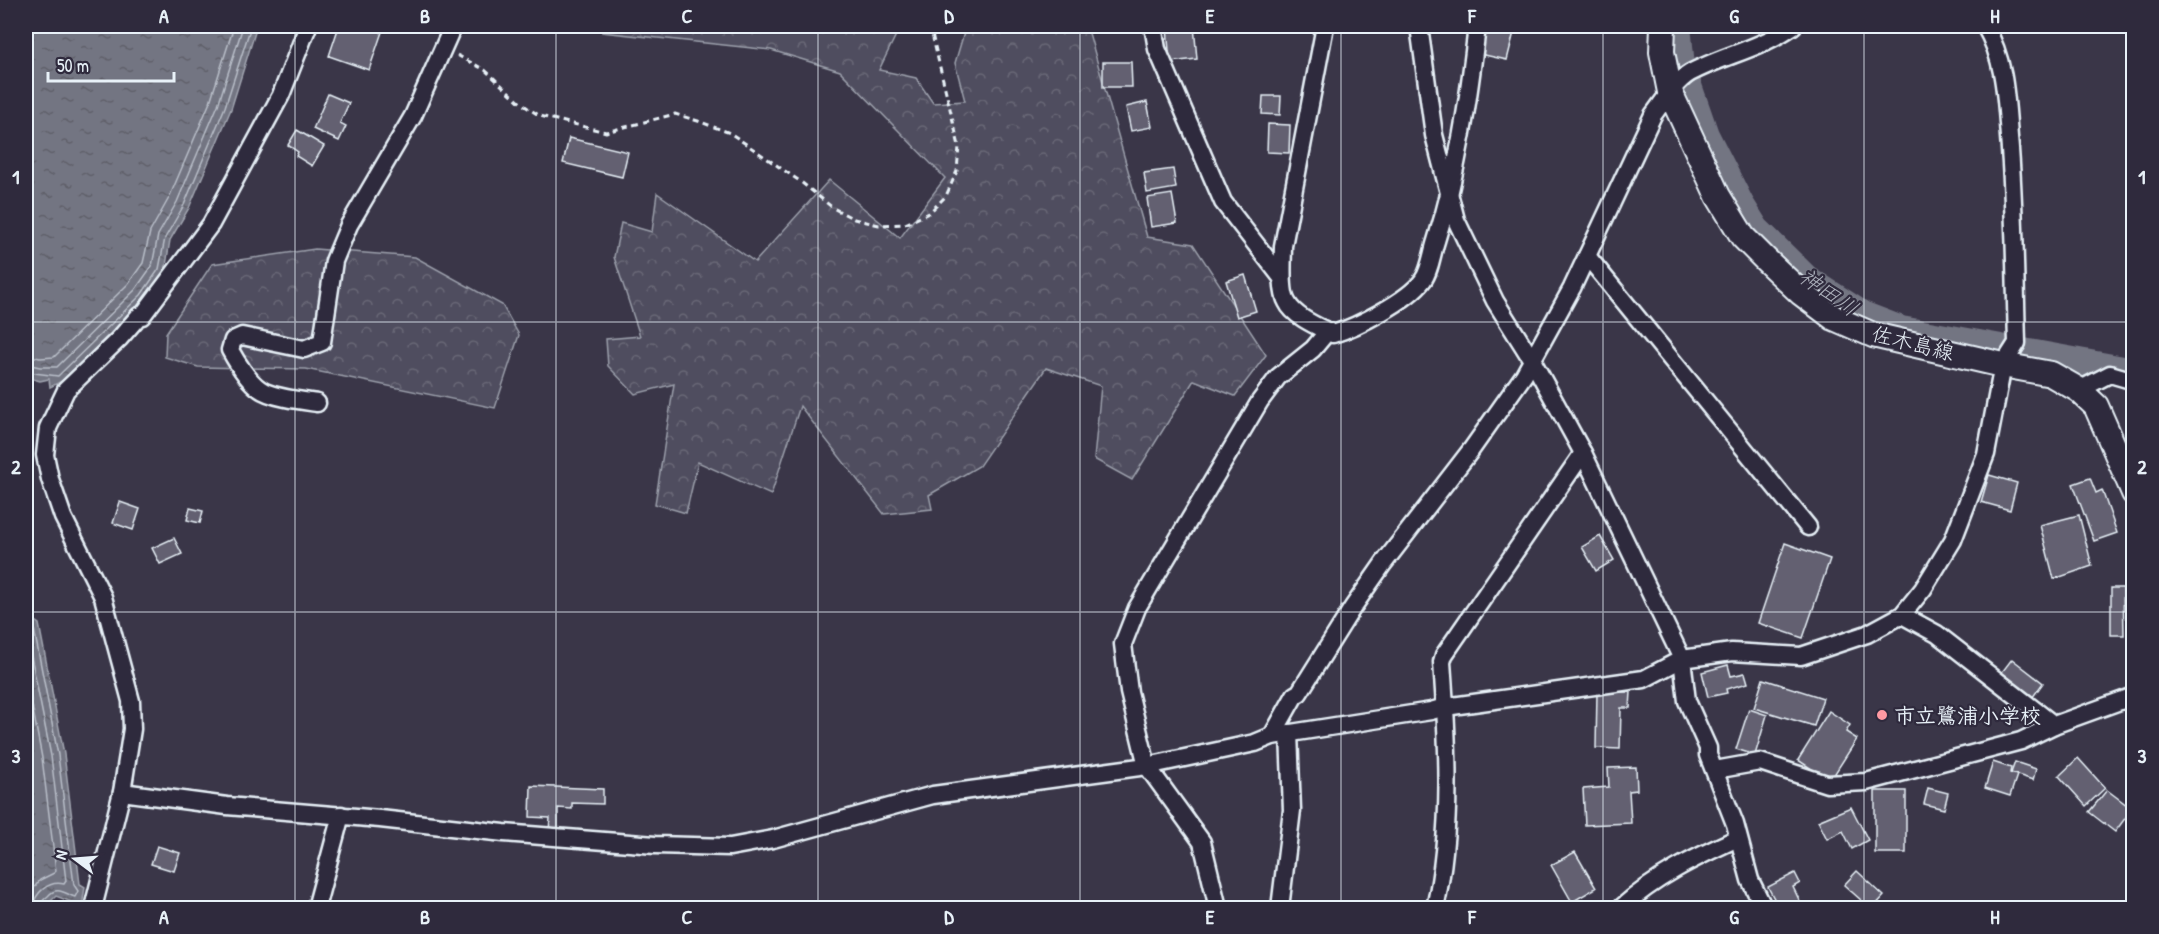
<svg xmlns="http://www.w3.org/2000/svg" width="2159" height="934" font-family="'Patrick Hand','Klee One',sans-serif">
<defs>
<pattern id="forest-crowns" width="20" height="18" patternUnits="userSpaceOnUse" patternTransform="scale(1.5)"><rect width="20" height="18" fill="#504e5f"/><path d="M2 6a3 3 0 1 1 6 0M12 15a3 3 0 1 1 6 0" fill="none" stroke="#696877"/></pattern>
<pattern id="water-ripples" width="26" height="14" patternUnits="userSpaceOnUse" patternTransform="scale(1.5)"><rect width="26" height="14" fill="#737482"/><path d="M2 4q2-2 4 0t4 0M15 11q2-2 4 0t4 0" fill="none" stroke="#5f6069"/></pattern>
</defs>
<rect width="100%" height="100%" fill="#3a3648"/>
<filter id="ink" filterUnits="userSpaceOnUse"><feTurbulence type="fractalNoise" baseFrequency=".0167" numOctaves="2"/><feDisplacementMap in="SourceGraphic" scale="12" xChannelSelector="R" yChannelSelector="G"/><feConvolveMatrix kernelMatrix="1 2 1 2 8 2 1 2 1" color-interpolation-filters="sRGB"/></filter>
<g filter="url(#ink)">
<g fill="url(#forest-crowns)" stroke="#9ca0ac" stroke-width="1.5">
<path d="M604 26H894L897 33 879 70 916 78 933 103 965 101 955 63 966 26H1087L1147 237 1193 244 1266 355 1235 396 1194 380 1132 480 1094 459 1101 386 1046 368 979 466 929 495 932 509 884 514 800 406 771 495 698 462 686 513 655 504 674 384 635 394 608 366 606 339 640 336 614 257 621 223 652 232 657 193 755 262 829 180 900 238 945 178 840 71 771 50 602 32Z"/>
<path d="M315 249 415 257 502 305 519 335 495 408 306 369 198 367 165 357 166 333 212 264Z"/>
</g>
<g fill="url(#water-ripples)" stroke="#a2a6b1" stroke-width="1.5">
<path d="M26 26H257L231 109 189 208 170 240 165 272 145 299 62 381 50 387 49 379 40 381 26 377Z"/>
<path d="M26 615 39 624 64 754 80 884 85 887 82 906 56 896 44 908H26Z"/>
</g>
<g fill="none" stroke-linecap="round" stroke-linejoin="round">
<g stroke="#b9bfc9" stroke-width="1.5">
<path d="M26 355 40 358 54 357 128 284 143 263 150 232 169 198 210 102 234 26"/>
<path d="M26 364 40 367H57L135 290 152 266 158 235 177 202 218 105 243 26"/>
<path d="M26 372 58 376 141 295 159 269 165 238 184 205 225 107 251 26"/>
<path d="M26 622 34 629 58 755 74 885 78 891 75 897C64 893 57 886 48 896 43 900 41 902 40 908"/>
<path d="M26 631 51 756 66 881 64 884C49 880 34 893 33 908"/>
<path d="M26 673 42 758 56 871 54 873 40 880 26 898"/>
</g>
<path stroke="#737482" stroke-width="30" d="M1676 26 1680 66 1704 135 1739 204 1755 230 1805 279 1862 316 1901 331 2134 373"/>
</g>
<g fill="#636171" stroke="#e8f1f8" stroke-width="1.5">
<path d="M339 26H349L361 30 362 26H384L369 70 329 56Z"/>
<path d="M1194 26 1197 59 1170 62 1167 28Z"/>
<path d="M1487 26H1505L1515 28 1507 60 1480 54Z"/>
<path d="M1103 62H1131L1132 87H1103Z"/>
<path d="M328 94 349 103 340 123 346 126 339 141 313 129Z"/>
<path d="M1263 96H1281L1280 115 1262 114Z"/>
<path d="M1147 102 1152 127 1131 131 1126 107Z"/>
<path d="M1268 124 1290 125 1289 153 1267 152Z"/>
<path d="M297 130 324 146 312 166 296 156 298 152 288 145Z"/>
<path d="M569 138 628 152 622 177 563 163Z"/>
<path d="M1173 169 1176 188 1147 193 1144 173Z"/>
<path d="M1172 194 1177 223 1151 227 1147 198Z"/>
<path d="M1245 275 1256 311 1237 317 1226 281Z"/>
<path d="M1989 475 2017 483 2010 510 1981 502Z"/>
<path d="M2090 478 2096 493 2102 490 2117 533 2094 541 2073 484Z"/>
<path d="M120 502 140 509 133 530 113 523Z"/>
<path d="M190 508 203 511 200 523 187 520Z"/>
<path d="M2079 515 2092 566 2054 579 2040 525Z"/>
<path d="M1600 536 1614 560 1596 571 1582 547Z"/>
<path d="M174 538 182 554 160 564 152 548Z"/>
<path d="M1785 543 1830 559 1803 638 1758 623Z"/>
<path d="M2111 588H2123L2124 635H2111Z"/>
<path d="M2012 659 2043 683 2030 701 1999 676Z"/>
<path d="M1728 665 1731 676 1745 673 1748 683 1726 689 1727 693 1708 697 1702 672Z"/>
<path d="M1763 679 1823 698 1814 726 1754 708Z"/>
<path d="M1597 692H1631L1630 708H1621L1620 749 1596 748Z"/>
<path d="M1749 709 1767 715 1755 755 1736 749Z"/>
<path d="M1829 711 1850 725 1846 732 1857 739 1830 781 1798 760Z"/>
<path d="M2078 758 2105 788 2086 806 2059 776Z"/>
<path d="M1993 762 2011 768 2010 773 2017 775 2010 796 1985 788Z"/>
<path d="M2015 762 2036 769 2033 780 2011 773Z"/>
<path d="M1636 767 1637 790 1629 791 1631 823 1585 825 1583 789 1609 787 1608 768Z"/>
<path d="M531 786 603 789V804L572 803V809L558 808V831H549L550 818 530 817Z"/>
<path d="M1928 788 1948 793 1944 809 1924 804Z"/>
<path d="M2107 790 2132 809 2115 832 2089 812Z"/>
<rect x="1875" y="791" width="31" height="62"/>
<path d="M1851 807 1868 840 1852 849 1843 831 1827 839 1818 821Z"/>
<path d="M157 846 180 853 174 871 151 864Z"/>
<path d="M1575 852 1596 888 1572 902 1551 865Z"/>
<path d="M1857 871 1884 896 1873 908H1870L1844 885Z"/>
<path d="M1795 873 1800 883 1793 887 1803 908H1779L1768 887Z"/>
</g>
<g fill="none" stroke-linecap="round" stroke-linejoin="round">
<g stroke="#e8f1f8" stroke-width="21">
<g id="street">
<path d="M1153 26 1157 49 1223 202 1282 278"/>
<path d="M1325 26 1283 246C1283 260 1280 290 1287 302 1294 317 1319 327 1333 334 1357 327 1409 300 1423 280 1430 271 1432 253 1436 241 1458 171 1469 98 1477 26"/>
<path d="M1419 26 1434 135 1456 220 1495 301 1532 360 1583 453 1682 659 1687 701 1708 748V755L1735 824 1750 880 1764 908"/>
<path d="M1587 256 1808 527"/>
<path d="M2079 390 2110 374 2134 381"/>
<path d="M317 403C303 401 270 397 260 389 249 382 236 361 230 350L233 340 242 336 304 349 322 342 334 261 349 225 413 116 453 26"/>
<path d="M1902 615 1937 634 2054 725"/>
<path d="M1272 736 1295 695 1299 693 1353 607 1383 564 1471 450 1524 375 1572 288 1653 115C1663 102 1675 82 1690 73 1724 55 1760 49 1793 26"/>
<path d="M1715 770 1760 762 1827 784 1866 782 2021 741 2054 725 2134 696"/>
<path d="M122 792 227 806 380 819 504 833 655 845 730 847 773 839 933 795 1147 766 1255 743 1272 736 1431 711 1445 707 1644 679 1682 659 1732 652 1801 656 1867 634 1902 615 1923 589 1953 540 1986 454 2003 365 2017 343C2015 274 2015 205 2009 137 2006 98 2005 60 1985 26"/>
<path d="M93 908 122 792 132 729 131 701 103 597 63 517 50 479 45 455 48 428 66 390 119 339 139 316H142L211 224 281 95 308 26"/>
<path d="M316 908 341 815"/>
<path d="M1218 908 1202 842 1147 766 1129 692 1123 644 1137 608 1260 401 1278 377 1313 349 1328 331"/>
<path d="M1280 908 1292 810 1289 733"/>
<path d="M1435 908C1453 827 1448 744 1442 662L1444 655 1583 453"/>
<path d="M1621 908C1655 877 1696 857 1738 838"/>
</g>
</g>
<g stroke="#e8f1f8" stroke-width="28">
<path id="secondary" d="M1663 26 1662 52 1670 92 1718 196 1743 237 1766 260 1801 293 1834 318 1873 335 2003 365 2051 374 2079 390 2096 406 2134 493"/>
</g>
<path stroke="#e8f1f8" stroke-width="3" stroke-dasharray="6 4.5" stroke-linecap="butt" d="M457 55 485 70 522 104 540 116 606 132 675 114 698 121 730 133 801 182 833 208 854 219 879 225 905 224 929 213 946 196 957 171 959 146 930 26"/>
<use href="#street" stroke="#2f2a3d" stroke-width="16"/>
<use href="#secondary" stroke="#2f2a3d" stroke-width="24"/>
</g>
</g>
<path fill="none" stroke="#e8f1f8" stroke-width="1.5" stroke-opacity="0.55" d="M295 26V908M556 26V908M818 26V908M1080 26V908M1341 26V908M1603 26V908M1864 26V908M26 322H2134M26 612H2134"/>
<circle fill="#ff9aa2" stroke="#2f2a3d" stroke-width="2" cx="1882" cy="715" r="6"/>
<g text-anchor="middle" dominant-baseline="central" stroke-width="4.5" stroke-linejoin="round" paint-order="stroke">
<g font-size="21" fill="#e8f1f8" stroke="#2f2a3d">
<text transform="translate(1913 343) rotate(14)">佐木島線</text>
</g>
<g font-size="21" font-weight="bold" fill="#e8f1f8" stroke="#2f2a3d" text-anchor="start">
<text x="1894" y="715">市立鷺浦小学校</text>
</g>
<g font-size="22" font-style="italic" fill="#aeb2bd" stroke="#2f2a3d">
<text transform="translate(1829 292) rotate(35)">神田川</text>
</g>
</g>
<rect width="2159" height="934" fill="none" stroke="#2f2a3d" stroke-width="66"/>
<g transform="translate(75 859) rotate(286)" stroke="#2f2a3d" stroke-width="4.5" paint-order="stroke">
<path d="M0-4.5L10 22L0 15L-10 22Z" fill="#e8f1f8"/>
<text y="-9" font-size="16" font-weight="bold" text-anchor="middle" fill="#e8f1f8">N</text>
</g>
<path d="M48 72v9h126v-9" fill="none" stroke="#e8f1f8" stroke-width="3"/>
<text x="57" y="72" font-size="18" fill="#e8f1f8" stroke="#2f2a3d" stroke-width="4.5" paint-order="stroke">50 m</text>
<rect x="33" y="33" width="2093" height="868" fill="none" stroke="#e8f1f8" stroke-width="2"/>
<g font-size="20" text-anchor="middle" font-weight="bold" fill="#e8f1f8">
<text x="164" y="23">A</text>
<text x="425" y="23">B</text>
<text x="687" y="23">C</text>
<text x="949" y="23">D</text>
<text x="1210" y="23">E</text>
<text x="1472" y="23">F</text>
<text x="1734" y="23">G</text>
<text x="1995" y="23">H</text>
<text x="16" y="184">1</text>
<text x="2142" y="184">1</text>
<text x="16" y="474">2</text>
<text x="2142" y="474">2</text>
<text x="16" y="763">3</text>
<text x="2142" y="763">3</text>
<text x="164" y="924">A</text>
<text x="425" y="924">B</text>
<text x="687" y="924">C</text>
<text x="949" y="924">D</text>
<text x="1210" y="924">E</text>
<text x="1472" y="924">F</text>
<text x="1734" y="924">G</text>
<text x="1995" y="924">H</text>
</g>
</svg>
